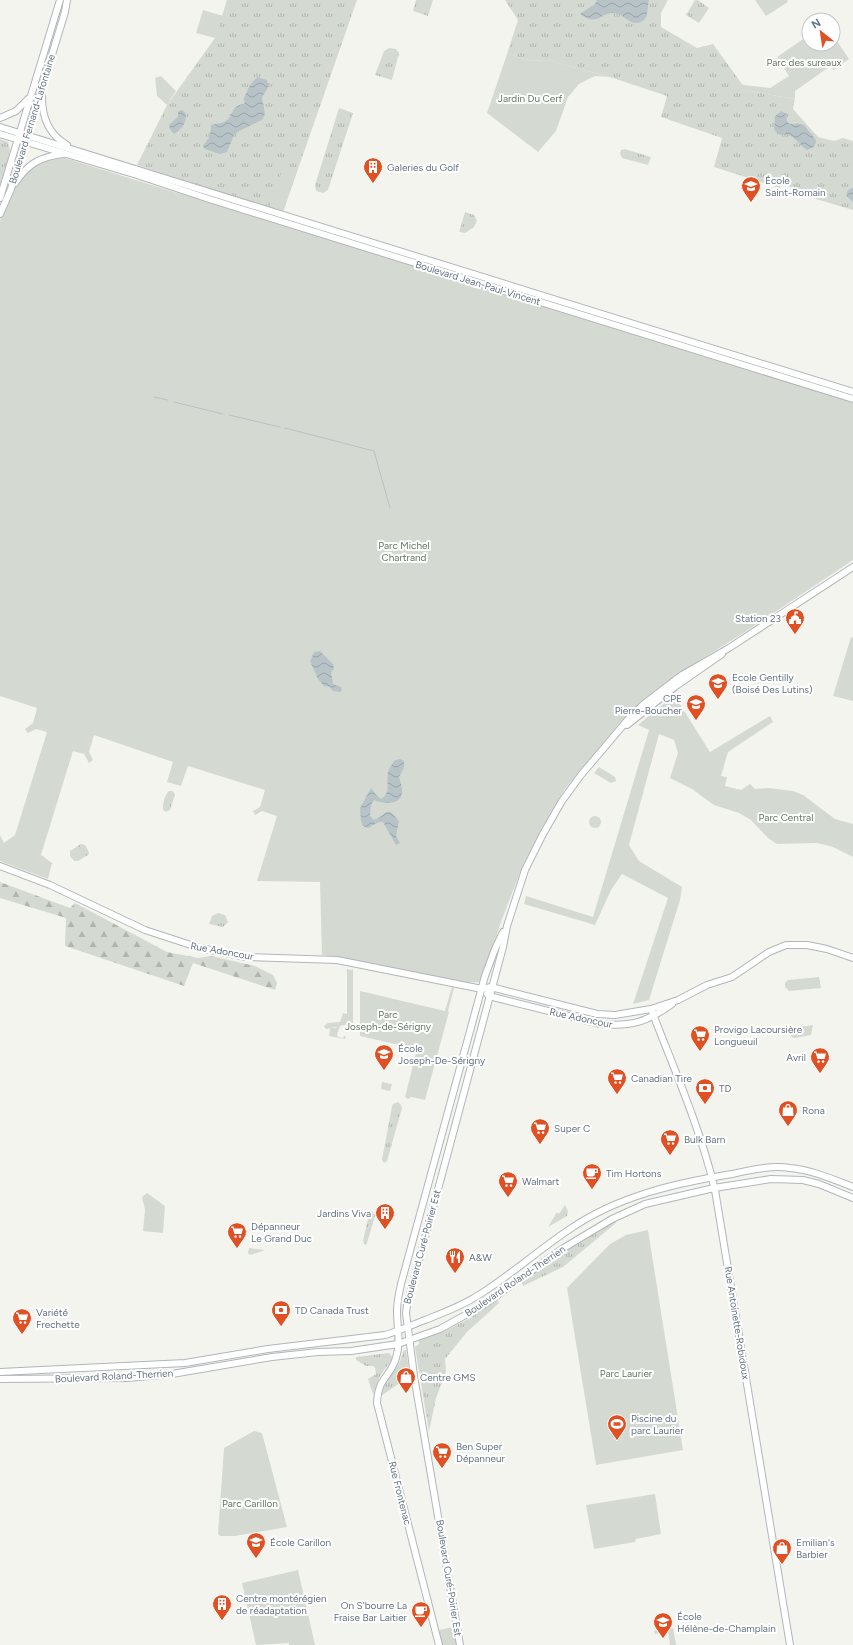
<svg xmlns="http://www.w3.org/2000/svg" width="853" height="1645" font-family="Figtree,sans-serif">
<defs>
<pattern id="grass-tufts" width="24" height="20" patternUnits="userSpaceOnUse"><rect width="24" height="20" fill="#d4dad1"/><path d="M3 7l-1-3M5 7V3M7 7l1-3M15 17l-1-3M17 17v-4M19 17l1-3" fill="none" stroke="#b0b5af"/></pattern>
<pattern id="forest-firs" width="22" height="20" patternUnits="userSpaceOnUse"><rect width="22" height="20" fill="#d4dad1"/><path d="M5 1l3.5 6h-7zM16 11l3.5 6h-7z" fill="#b0b5af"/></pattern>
<pattern id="water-waves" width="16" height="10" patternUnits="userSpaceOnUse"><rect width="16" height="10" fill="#b7c3c7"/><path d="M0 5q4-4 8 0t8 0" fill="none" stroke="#98a3a7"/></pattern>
</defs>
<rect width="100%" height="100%" fill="#f4f4ef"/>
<g fill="url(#grass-tufts)">
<path d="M227 0H357L283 212 137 165 167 105 215 38Z"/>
<path d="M416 0H433L428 16 413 11Z"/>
<path d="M505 0H668L661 13V27L697 48 713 44 742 84 744 85V90L795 99 793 109 818 137 834 141 843 138 853 141V210L796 193 797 189 781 184 780 188 714 167 722 138 661 117 667 96 610 77 547 60 532 61 507 54 518 20Z"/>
<path d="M695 0H698L709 8 699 23 686 15Z"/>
<path d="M755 0H787L788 2 766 16Z"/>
<path d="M389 48 396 49 399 53 392 80 375 75 384 51Z"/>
<path d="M339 108 353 113 328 190 323 193 316 191 315 185Z"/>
<path d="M0 139 8 142 10 151 0 186Z"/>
<path d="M625 149 651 157 648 165 622 158 620 153 621 150Z"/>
<path d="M465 212 474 215 477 221 474 227 465 233 459 232Z"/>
<path d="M169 791H173L175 795 170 810 166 812 163 810C162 804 165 794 169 791Z"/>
<path d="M81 844 85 845 89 852 88 855 78 861H74L70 856V851Z"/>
<path d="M218 913 225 915 228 922 223 927 209 924 212 916Z"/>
<path d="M398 1102 401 1105 402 1108 387 1161 384 1163 382 1160 392 1106 393 1104Z"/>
<path d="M565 1205 568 1211 567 1216 548 1227 557 1212 559 1214Z"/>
<path d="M372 1211 375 1216 367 1243 365 1245 363 1241 369 1214Z"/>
<path d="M614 1219 616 1223 563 1267 523 1286 521 1282 559 1254Z"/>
<path d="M249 1248 265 1250 250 1255 248 1253Z"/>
<path d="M497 1299 499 1303 467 1332 445 1359 446 1372 436 1398 429 1432 415 1347 419 1344V1340L449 1329 468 1319Z"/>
<path d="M406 1350 410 1376 381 1396C386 1376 400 1370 403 1351Z"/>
<path d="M389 1353 392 1357V1359L380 1376 373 1394 368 1379 376 1374 375 1368 373 1366H366L356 1360V1357Z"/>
</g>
<path fill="url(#forest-firs)" d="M0 882 70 908 75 903 167 952 198 958 211 956 255 966 273 975 277 983 275 990 193 963 184 986 65 946 66 918 0 898Z"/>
<g fill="#d4dad1">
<path d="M759 0H778L781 3 770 11H766Z"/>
<path d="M203 10 223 16 215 38 196 33Z"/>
<path d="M809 35V44H833V35L849 59 834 70 829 67 795 91V99L744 90V85L770 88 789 76 777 57Z"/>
<path d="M507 54 532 61 547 60 610 77 595 76 579 84 568 97 556 131 538 152 487 113Z"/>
<path d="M161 76 176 91 167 105 157 96 155 78Z"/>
<path d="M65 158C283 226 502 292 720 361 765 371 810 387 853 402V560L745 632 676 675 648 696 619 724 565 789 542 828 522 867 501 922 481 982 460 983 338 957 322 955 320 882 257 881 277 816 262 811 255 815 253 811 260 807 265 790 188 766 181 786 167 782 173 762 94 735 89 752 93 760 89 763 84 754 73 751 41 855 52 863 48 879 0 861V835L4 843 15 835 47 732 36 729 28 733 25 729 33 723 37 708 0 696V221C16 185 20 162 65 158Z"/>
<path d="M283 168 296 173 283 212 270 208Z"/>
<path d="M851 637 853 638V701L833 696Z"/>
<path d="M674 695 710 752 770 716 773 722 728 752 721 776 727 777 725 786 741 790 750 784 755 789 769 788 793 791 803 795 835 819 853 824V857L833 847 817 843 777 844 768 838 751 820 739 813 714 805 692 789 670 778 678 753 674 740 659 734 629 845 639 861 682 887 680 900 649 1000 633 1004 668 898 622 874 611 890 595 925 524 904 526 896 593 917 649 730 638 725Z"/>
<path d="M599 767 615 777 616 781 611 783 594 773Z"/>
<circle cx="595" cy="822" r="6"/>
<path d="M347 969 351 970 353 969V1023L340 1026 337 1034 338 1037 343 1038 344 1036H346L345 1039 329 1036 330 1028H337L336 1027 326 1029 324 1026 328 1023 340 1022 343 1013 347 1014Z"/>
<path d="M819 977 821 988 789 991 785 987V983L788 980Z"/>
<path d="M452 987 454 988 448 1011 449 1012 425 1100 411 1097 408 1099 405 1097 417 1049 360 1036V991L445 1011Z"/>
<path d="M813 1025 811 1035 795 1038 791 1037 790 1031 793 1028Z"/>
<path d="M382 1082 392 1084 390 1091 381 1089Z"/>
<path d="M147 1193 165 1206 163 1233 143 1231 145 1210 142 1197Z"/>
<path d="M648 1230 683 1450 596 1465 567 1288 610 1244 626 1235Z"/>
<path d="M254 1431 262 1433 287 1527 235 1536H220L218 1534 224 1448Z"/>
<path d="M655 1494 661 1534 636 1539 635 1542 594 1549 586 1505Z"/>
<path d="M298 1570 315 1645H289V1643L256 1645 242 1583Z"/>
<path d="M457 1626 460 1645H439L435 1631Z"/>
<path d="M673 1628 676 1645H670L668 1632 655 1634 654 1631Z"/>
</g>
<g fill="url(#water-waves)">
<path d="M597 0H649C647 7 649 19 641 22 631 26 626 17 618 14 602 8 599 29 580 14L595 4Z"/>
<path d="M257 77 267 80C270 87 266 91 262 97L265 114 262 120 239 131 234 135 227 152 220 154 205 149 203 146 210 136 211 125C216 123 220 124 224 122 234 118 230 105 244 104L245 100H243L250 85Z"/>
<path d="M181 110 184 111C189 121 182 129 174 134L169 128 170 124 178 117V112Z"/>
<path d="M781 111 787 114C784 129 796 122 804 125L816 140C816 146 813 148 807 150 800 146 796 137 788 135 785 134 781 135 777 134L774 129 775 116Z"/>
<path d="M852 188H853V202L847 197C846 192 847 190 852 188Z"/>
<path d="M320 651 333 664 334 669 331 672 333 684 341 687 342 690 340 692 333 691 330 687 324 686 318 679 310 661 314 652Z"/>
<path d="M400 759 404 761V768L399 777C400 782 403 788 402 792 402 806 381 804 374 800L371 805 370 816 374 820C388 815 385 804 399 821L396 836 400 843 396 845 383 822H379L368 828 363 826 361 821 360 808 371 788 377 796 381 799C391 795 386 781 388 772 389 768 392 764 395 760Z"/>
<path d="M616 1422 618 1436 612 1437 610 1423Z"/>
</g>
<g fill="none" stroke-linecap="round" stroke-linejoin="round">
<g stroke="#b7c3c7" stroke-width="1">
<path d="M154 397 168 400"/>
<path d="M174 402 223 414"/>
<path d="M229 415 280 427"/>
<path d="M285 428 374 451 390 508"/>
</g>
<g stroke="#b1b6ba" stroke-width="8">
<g id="secondary">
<path d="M42 96C42 117 48 134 67 145"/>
<path d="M0 118 16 111 28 99"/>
<path d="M0 127 853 392"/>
<path d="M0 134 137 175 206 198 853 399"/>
<path d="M15 183C28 164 39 157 63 154"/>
<path d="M0 198 60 0"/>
<path d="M0 214 11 189 65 12 67 0"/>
<path d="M627 725 676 686 722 654"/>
<path d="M0 866 50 885 145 930 200 948 246 957 337 960 482 989 491 987 597 1014 615 1015 651 1009 678 1000 707 985 732 977 769 952 786 945H807L827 949 853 958"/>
<path d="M487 994 489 996 600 1024C631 1027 647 1022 672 1004"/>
<path d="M651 1009C674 1069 700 1127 715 1190L790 1645"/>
<path d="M0 1372 185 1363 268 1349 385 1335C399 1331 412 1325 425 1320 445 1312 464 1305 482 1293 513 1273 540 1249 570 1229 618 1196 676 1183 732 1174 751 1170 771 1165 790 1168 812 1170 832 1179 853 1187"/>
<path d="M0 1379 127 1378 172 1374 272 1357 318 1352 351 1351 398 1344 440 1329 460 1318 485 1304 562 1249 612 1219 645 1204 714 1188 771 1179 803 1180 819 1184 853 1198"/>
<path d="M439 1645 377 1403C378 1377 390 1378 396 1358 401 1343 397 1327 397 1311 397 1302 399 1293 401 1284L485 976 495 949 503 932"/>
<path d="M460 1645 414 1376 406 1313 407 1305 503 947 507 926 525 870 543 834 562 801 581 775 631 716 644 704 682 675 729 648 853 567"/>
</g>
</g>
<use href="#secondary" stroke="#fff" stroke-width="6"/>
</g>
<defs>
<g id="building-pin" transform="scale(1)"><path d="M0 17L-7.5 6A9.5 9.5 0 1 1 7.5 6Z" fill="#e05023" stroke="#fff"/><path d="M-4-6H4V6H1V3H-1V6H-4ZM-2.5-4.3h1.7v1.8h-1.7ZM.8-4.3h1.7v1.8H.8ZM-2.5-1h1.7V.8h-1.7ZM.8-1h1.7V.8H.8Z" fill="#fff"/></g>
<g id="school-pin" transform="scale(1)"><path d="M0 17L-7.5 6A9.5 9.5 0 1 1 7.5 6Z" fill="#e05023" stroke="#fff"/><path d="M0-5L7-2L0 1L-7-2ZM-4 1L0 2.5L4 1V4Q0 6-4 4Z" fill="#fff"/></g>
<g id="civic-pin" transform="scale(1)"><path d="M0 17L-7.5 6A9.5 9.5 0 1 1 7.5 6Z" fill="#e05023" stroke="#fff"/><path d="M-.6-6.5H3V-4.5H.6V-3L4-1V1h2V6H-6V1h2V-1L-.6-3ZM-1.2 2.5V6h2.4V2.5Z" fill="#fff"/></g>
<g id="supermarket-pin" transform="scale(1)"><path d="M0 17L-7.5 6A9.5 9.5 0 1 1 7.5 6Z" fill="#e05023" stroke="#fff"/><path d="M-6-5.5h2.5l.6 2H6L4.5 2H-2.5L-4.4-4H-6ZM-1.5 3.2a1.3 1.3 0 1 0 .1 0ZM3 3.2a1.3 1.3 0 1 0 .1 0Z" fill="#fff"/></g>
<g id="bank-pin" transform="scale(1)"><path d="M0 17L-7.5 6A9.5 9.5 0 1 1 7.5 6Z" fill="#e05023" stroke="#fff"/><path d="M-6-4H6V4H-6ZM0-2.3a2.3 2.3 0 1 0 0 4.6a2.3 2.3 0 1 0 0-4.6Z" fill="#fff"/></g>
<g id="shop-pin" transform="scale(1)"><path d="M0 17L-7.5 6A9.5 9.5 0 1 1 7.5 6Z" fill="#e05023" stroke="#fff"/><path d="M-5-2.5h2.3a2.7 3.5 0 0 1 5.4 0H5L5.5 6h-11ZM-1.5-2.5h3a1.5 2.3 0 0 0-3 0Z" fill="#fff"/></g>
<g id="cafe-pin" transform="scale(1)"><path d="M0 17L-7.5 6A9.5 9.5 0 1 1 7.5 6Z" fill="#e05023" stroke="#fff"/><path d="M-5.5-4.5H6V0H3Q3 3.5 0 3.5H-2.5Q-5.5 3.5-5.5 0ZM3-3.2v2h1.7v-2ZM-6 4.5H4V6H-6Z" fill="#fff"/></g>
<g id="restaurant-pin" transform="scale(1)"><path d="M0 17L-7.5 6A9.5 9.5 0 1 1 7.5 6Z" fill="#e05023" stroke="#fff"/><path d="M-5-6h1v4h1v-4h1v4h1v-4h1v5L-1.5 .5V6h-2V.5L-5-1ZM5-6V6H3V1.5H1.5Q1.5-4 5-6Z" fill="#fff"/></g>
<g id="stadium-pin" transform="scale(1)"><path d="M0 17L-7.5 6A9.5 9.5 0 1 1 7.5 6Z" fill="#e05023" stroke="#fff"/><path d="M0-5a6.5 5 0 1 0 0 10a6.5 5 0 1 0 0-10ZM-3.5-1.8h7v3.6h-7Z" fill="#fff"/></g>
</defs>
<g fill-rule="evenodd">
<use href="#building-pin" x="373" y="167"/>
<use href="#school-pin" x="751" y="186"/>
<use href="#civic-pin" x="795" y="618"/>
<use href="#school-pin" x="718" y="683"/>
<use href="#school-pin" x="696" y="704"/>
<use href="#supermarket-pin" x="700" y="1035"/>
<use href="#school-pin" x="384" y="1054"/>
<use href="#supermarket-pin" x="820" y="1057"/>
<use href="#supermarket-pin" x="617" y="1078"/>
<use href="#bank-pin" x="705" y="1088"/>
<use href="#shop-pin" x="788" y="1110"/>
<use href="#supermarket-pin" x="540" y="1128"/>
<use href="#supermarket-pin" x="670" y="1139"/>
<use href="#cafe-pin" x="592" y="1173"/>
<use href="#supermarket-pin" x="508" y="1181"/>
<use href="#building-pin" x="385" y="1213"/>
<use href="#supermarket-pin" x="237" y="1232"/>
<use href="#restaurant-pin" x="455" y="1257"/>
<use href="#bank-pin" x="281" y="1310"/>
<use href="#supermarket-pin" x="22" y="1318"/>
<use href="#shop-pin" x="406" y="1377"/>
<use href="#stadium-pin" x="617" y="1424"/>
<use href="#supermarket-pin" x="442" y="1452"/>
<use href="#school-pin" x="256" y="1542"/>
<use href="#shop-pin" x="782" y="1548"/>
<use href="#building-pin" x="222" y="1604"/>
<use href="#cafe-pin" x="421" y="1611"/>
<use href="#school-pin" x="663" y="1622"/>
</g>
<g text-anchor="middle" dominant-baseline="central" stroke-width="4" stroke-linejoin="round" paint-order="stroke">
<g font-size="10" fill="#667762" stroke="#fff">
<text x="804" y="62">Parc des sureaux</text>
<text x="530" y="98">Jardin Du Cerf</text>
<text x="404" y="545">Parc Michel<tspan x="404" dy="12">Chartrand</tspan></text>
<text x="786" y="817">Parc Central</text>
<text x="388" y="1014">Parc<tspan x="388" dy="12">Joseph-de-Sérigny</tspan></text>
<text x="626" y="1373">Parc Laurier</text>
<text x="250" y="1503">Parc Carillon</text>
</g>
<g font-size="10" fill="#637380" stroke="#fff">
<text transform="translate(32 119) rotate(-73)">Boulevard Fernand-Lafontaine</text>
<text transform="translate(478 283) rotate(17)">Boulevard Jean-Paul-Vincent</text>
<text transform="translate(222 951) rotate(10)">Rue Adoncour</text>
<text transform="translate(581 1018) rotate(12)">Rue Adoncour</text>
<text transform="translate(422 1247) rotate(-75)">Boulevard Curé-Poirier Est</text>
<text transform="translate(515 1281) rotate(-34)">Boulevard Roland-Therrien</text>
<text transform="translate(737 1323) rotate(81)">Rue Antoinette-Robidoux</text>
<text transform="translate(114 1376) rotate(-3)">Boulevard Roland-Therrien</text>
<text transform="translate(400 1493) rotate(76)">Rue Frontenac</text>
<text transform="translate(449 1578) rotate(81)">Boulevard Curé-Poirier Est</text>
</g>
<g font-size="10" fill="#637380" stroke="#fff" text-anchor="start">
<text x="387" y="167">Galeries du Golf</text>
<text x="765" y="180">École<tspan x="765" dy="12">Saint-Romain</tspan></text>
<text x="781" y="618" text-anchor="end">Station 23</text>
<text x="732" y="677">Ecole Gentilly<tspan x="732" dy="12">(Boisé Des Lutins)</tspan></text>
<text x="682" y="698" text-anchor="end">CPE<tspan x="682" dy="12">Pierre-Boucher</tspan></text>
<text x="714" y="1029">Provigo Lacoursière<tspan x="714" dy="12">Longueuil</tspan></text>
<text x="398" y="1048">École<tspan x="398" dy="12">Joseph-De-Sérigny</tspan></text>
<text x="806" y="1057" text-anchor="end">Avril</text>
<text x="631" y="1078">Canadian Tire</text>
<text x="719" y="1088">TD</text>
<text x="802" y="1110">Rona</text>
<text x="554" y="1128">Super C</text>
<text x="684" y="1139">Bulk Barn</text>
<text x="606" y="1173">Tim Hortons</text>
<text x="522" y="1181">Walmart</text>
<text x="371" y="1213" text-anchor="end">Jardins Viva</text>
<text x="251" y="1226">Dépanneur<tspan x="251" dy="12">Le Grand Duc</tspan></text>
<text x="469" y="1257">A&amp;W</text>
<text x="295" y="1310">TD Canada Trust</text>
<text x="36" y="1312">Variété<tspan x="36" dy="12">Frechette</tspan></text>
<text x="420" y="1377">Centre GMS</text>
<text x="631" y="1418">Piscine du<tspan x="631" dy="12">parc Laurier</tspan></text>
<text x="456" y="1446">Ben Super<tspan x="456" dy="12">Dépanneur</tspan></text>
<text x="270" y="1542">École Carillon</text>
<text x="796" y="1542">Emilian's<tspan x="796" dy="12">Barbier</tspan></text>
<text x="236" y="1598">Centre montérégien<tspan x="236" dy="12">de réadaptation</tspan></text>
<text x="407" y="1605" text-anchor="end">On S'bourre La<tspan x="407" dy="12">Fraise Bar Laitier</tspan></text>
<text x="677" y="1616">École<tspan x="677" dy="12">Hélène-de-Champlain</tspan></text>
</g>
</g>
<g transform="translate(821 32) rotate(330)"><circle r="19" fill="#ffffff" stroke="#c1c7cc"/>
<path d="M0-3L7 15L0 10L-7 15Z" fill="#e05023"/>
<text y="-6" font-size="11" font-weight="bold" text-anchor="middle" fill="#637380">N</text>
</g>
</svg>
